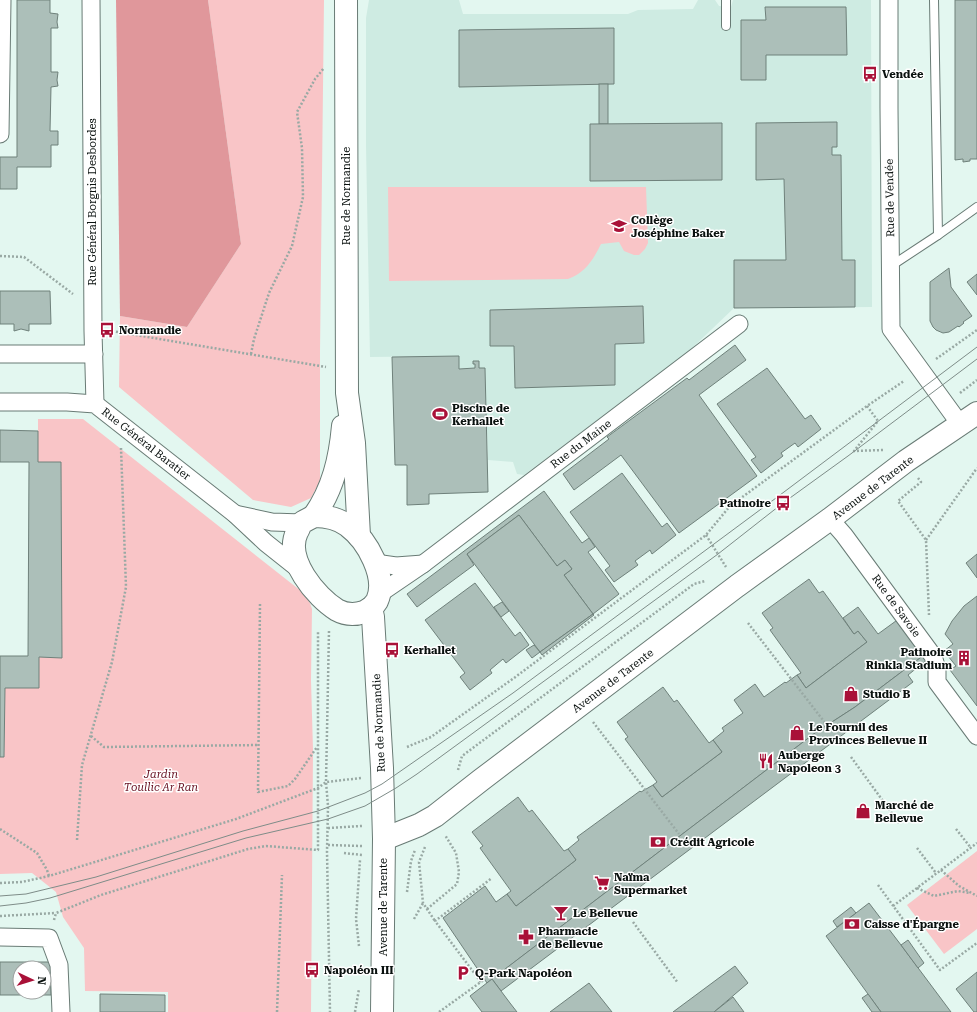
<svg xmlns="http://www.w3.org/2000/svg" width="977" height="1012" font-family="'Roboto Serif',serif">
<rect width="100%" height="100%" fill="#e3f7f0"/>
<path fill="#ceebe2" d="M369 0H459L463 14H628L638 10 693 9 698 0H715L719 6 731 7 733 0H871L872 307 734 308 690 350 524 475 517 474 513 462 488 460 485 368H479L473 361V364H475V368L459 369 458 356 370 357 366 146V18Z"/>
<g fill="#f9c5c7">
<path d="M208 0H324L320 352V481L311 498 291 507 253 500 119 387 120 316 187 327 241 244Z"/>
<path d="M388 187H646L648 243 645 249 639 255H634L624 251 619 242 601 244C593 260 585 273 568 279L389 281Z"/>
<path d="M38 419H83L301 591 310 603 312 609 311 680 313 750 311 1012H168V992L85 991 84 948 63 917 56 892 32 873 0 874V757H4L5 688H39V657H62L61 462H38Z"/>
<path d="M977 851V929L944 954 907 905Z"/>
</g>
<path fill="#e0979b" d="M116 0H208L241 244 187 327 120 316Z"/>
<g fill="#acbfb9" stroke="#6f817b" fill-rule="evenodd">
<path d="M17 0H50V13L58 14 57 22 58 28H51V72H58L57 80 58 86 51 87 50 131H58V145H51V167H17V189H0V157H17Z"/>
<path d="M955 0H977V159H970V161L963 162V159L955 160Z"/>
<path d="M765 7H846L847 55H766V80H741V20H766Z"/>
<path d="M614 28V84L459 87V30Z"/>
<rect x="599" y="84" width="9" height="40"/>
<path d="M837 122V147H832V155H841L842 260H855V307L734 308V260H786L784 179 756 180V123Z"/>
<path d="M722 123V180L590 181V124Z"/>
<path d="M949 268 951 287 972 316 963 322 964 323 959 327 958 326 949 332 943 333 936 330 933 327 930 321V282Z"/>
<path d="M977 274V295L967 282Z"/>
<path d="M0 291H50L51 324H29V331L21 329 14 331V324H0Z"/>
<path d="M643 306 644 343 615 344V385L515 388 514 346H490V310Z"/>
<path d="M735 345 746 360 699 395 757 476 679 533 621 455 574 490 563 474 609 439 607 437 687 378 689 380Z"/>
<path d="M459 356V369L475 368V364H473V361H479V368H485L488 492 429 494V504L407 505V465H395L392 357Z"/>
<path d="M767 368 805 419 811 415 821 429 798 447 795 443 781 453 783 456 761 473 751 460 756 457 717 404Z"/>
<path d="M0 430 38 431V462H61L62 658 39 657V688H5L4 757H0V656H28L29 462H0Z"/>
<path d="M622 473 662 527 667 523 676 535 652 554 650 550 635 561 638 565 614 582 605 570 610 566 570 512Z"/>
<path d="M544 491 582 543 589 538 595 547 588 552 619 594 593 614 564 575 572 569 565 560 557 566 519 515 467 554 474 565 417 607 407 594Z"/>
<path d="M519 515 557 566 565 560 572 569 564 575 593 614 540 652 467 554Z"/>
<path d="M977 554V578L966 563Z"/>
<path d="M809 579 819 593 823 591 854 634 858 631 867 642 806 688 797 675 801 673 770 630 773 628 762 613Z"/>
<path d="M475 583 515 636 520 632 529 645 506 663 503 659 490 670 492 673 470 690 460 677 465 673 425 620Z"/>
<path d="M977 596V706L950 670 956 666 944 651 953 644 945 634 952 621 964 606Z"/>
<path d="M502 602 509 611 501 617 494 607Z"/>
<path d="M858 607 878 634 900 618 924 655 855 707 815 733 487 983 443 918 485 886 496 902 507 894 516 906 576 860 568 849 579 840 577 837 640 791 641 792 653 785 662 797 722 752 713 740 724 731 722 728 743 713 734 700 755 684 764 697 785 682 786 683 797 675 806 688 867 642 858 631 854 634 843 618Z"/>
<path d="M593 614 594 615 542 655 540 652Z"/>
<path d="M534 645 540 652 532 658 526 650Z"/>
<path d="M924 655 928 659 908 675 913 682 501 991 492 979 815 733 855 707Z"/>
<path d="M663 687 674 702 677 700 709 743 713 740 722 752 662 797 653 785 657 782 625 739 628 737 617 722Z"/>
<path d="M518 797 529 812 532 810 564 851 568 849 576 860 516 906 507 894 511 891 480 848 483 846 472 832Z"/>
<path d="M869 903 901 945 951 1012H881L826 936Z"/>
<path d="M851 907 856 913 837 927 833 921Z"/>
<path d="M908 940 924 963 918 968 901 945Z"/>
<path d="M0 962H51V995H0ZM20 968H44V992H20Z"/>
<path d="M735 966 748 983 714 1012H673Z"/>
<path d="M977 972V1012H974L956 989Z"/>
<path d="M492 979 510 1003 517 1012H482L470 996Z"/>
<path d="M589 983 612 1012H550Z"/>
<path d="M100 994 165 995V1012H100Z"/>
<path d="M868 994 881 1012H872L862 998Z"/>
<path d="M733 997 744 1012H714Z"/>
</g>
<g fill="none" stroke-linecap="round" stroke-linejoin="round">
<g stroke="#697b75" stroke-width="10">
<g id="lane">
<path d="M726 0V26"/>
<path d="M938 235 977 207"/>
<path d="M891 266 938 235 934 0"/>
</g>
</g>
<g stroke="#697b75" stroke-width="19">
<g id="street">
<path d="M91 0 93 331 95 404"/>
<path d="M889 0V108L891 329 960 424"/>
<path d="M0 134 2 0"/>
<path d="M0 354H94"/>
<path d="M0 402H67L95 404 235 514 266 543 300 570"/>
<path d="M235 514 272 522 302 523"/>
<path d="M830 519 844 535 933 656 937 669V682L977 736"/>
<path d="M375 563 396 566 423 564"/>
<path d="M379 594 423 564 739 324"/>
<path d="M0 937 49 938 59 965 61 1012"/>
</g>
</g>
<g stroke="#697b75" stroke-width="24">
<g id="secondary">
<path d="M346 0 347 393 354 443 359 536"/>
<path d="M314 516C326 516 338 518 348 526 367 540 388 577 377 601 374 606 369 610 364 612 355 615 346 615 337 610 316 597 284 559 297 532 299 529 300 524 303 522 306 520 311 518 314 516Z"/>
<path d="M314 516C333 489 340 459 343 426"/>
<path d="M371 608 373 617 382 768 384 839 382 1012"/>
<path d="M384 839 419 825 435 816 481 780 737 586 830 519 906 461 977 413"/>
</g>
</g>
<g stroke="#99a9a4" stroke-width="2.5" stroke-dasharray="2 2" stroke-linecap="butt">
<path d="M0 256 24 257 73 294"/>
<path d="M112 331 326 367"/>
<path d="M251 354 254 339 269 293 292 246 303 197 302 148 297 112 315 79 324 68"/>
<path d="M936 359 977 330"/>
<path d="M960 393 977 380"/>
<path d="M867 406 878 421 854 451 883 450"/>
<path d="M918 478 921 482 898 501 926 540 929 615"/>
<path d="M706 535 726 567"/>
<path d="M926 540 977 468"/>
<path d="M260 604 258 792 288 786 295 779 317 747"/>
<path d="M748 623 826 724"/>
<path d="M329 631 326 782 328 806 327 851 330 1012"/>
<path d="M593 722 679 834"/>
<path d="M91 736 104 747 259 745"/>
<path d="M407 747 431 737 514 678 706 535 730 506 867 406 904 381"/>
<path d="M851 757 899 823"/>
<path d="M458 770 462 756 694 584 705 581"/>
<path d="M328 828 362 826"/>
<path d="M0 829 37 853 47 870 49 876"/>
<path d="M956 829 971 848"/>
<path d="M77 840 82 765 112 662 126 587 121 448"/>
<path d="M328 845 362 846"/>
<path d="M425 847 419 862 423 903 435 921"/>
<path d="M917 848 936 873"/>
<path d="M344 853 362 855"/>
<path d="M941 870 959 886 977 896"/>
<path d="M0 883 22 882 49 876 236 819 318 788 326 782 361 778"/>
<path d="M878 885 940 970 977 943"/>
<path d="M917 888 934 896 958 891 970 893"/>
<path d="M407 892 411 861 415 850"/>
<path d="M893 906 977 843"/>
<path d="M427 909 457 884 459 872 456 853 445 835"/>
<path d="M0 916 56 913"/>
<path d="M414 919 423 903"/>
<path d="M54 920 56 913 101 895 248 849 266 846 318 850V632"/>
<path d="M633 922 678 983"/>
<path d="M359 946 356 919 360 860"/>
<path d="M481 982 435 921 492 878"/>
<path d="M277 1012 282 875"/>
<path d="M355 1012 359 989"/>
<path d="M439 1012 485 979"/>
</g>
<use href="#lane" stroke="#fff" stroke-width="8"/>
<use href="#street" stroke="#fff" stroke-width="17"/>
<use href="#secondary" stroke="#fff" stroke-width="22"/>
<g stroke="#7e8c88" stroke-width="1">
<path d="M0 896 26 894 96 877 243 831 318 811 365 793 382 784 513 693 776 498 977 347"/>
<path d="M0 906 26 903 50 898 246 838 328 819 365 806 396 788 417 774 718 554 783 503 848 456 977 359"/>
</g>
</g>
<defs>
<g id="bus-bare" transform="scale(1.2)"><path d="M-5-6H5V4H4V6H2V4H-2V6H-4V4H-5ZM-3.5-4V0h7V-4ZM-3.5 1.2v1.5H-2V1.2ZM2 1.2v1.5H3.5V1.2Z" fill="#a91138" stroke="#fff" stroke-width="2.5" paint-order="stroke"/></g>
<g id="school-bare" transform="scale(1.2)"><path d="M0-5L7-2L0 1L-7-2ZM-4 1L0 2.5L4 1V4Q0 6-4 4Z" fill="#a91138" stroke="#fff" stroke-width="2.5" paint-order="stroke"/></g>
<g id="stadium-bare" transform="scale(1.2)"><path d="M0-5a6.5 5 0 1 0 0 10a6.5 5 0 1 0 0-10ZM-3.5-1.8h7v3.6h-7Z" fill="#a91138" stroke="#fff" stroke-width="2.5" paint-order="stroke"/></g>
<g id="building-bare" transform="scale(1.2)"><path d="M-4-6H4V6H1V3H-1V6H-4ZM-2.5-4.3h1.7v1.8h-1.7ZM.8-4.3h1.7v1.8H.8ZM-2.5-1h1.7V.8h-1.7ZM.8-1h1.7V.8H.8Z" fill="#a91138" stroke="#fff" stroke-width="2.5" paint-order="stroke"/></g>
<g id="shop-bare" transform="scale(1.2)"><path d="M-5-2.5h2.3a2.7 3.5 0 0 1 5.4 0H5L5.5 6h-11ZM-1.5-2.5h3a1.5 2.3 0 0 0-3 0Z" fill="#a91138" stroke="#fff" stroke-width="2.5" paint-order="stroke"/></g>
<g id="restaurant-bare" transform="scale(1.2)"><path d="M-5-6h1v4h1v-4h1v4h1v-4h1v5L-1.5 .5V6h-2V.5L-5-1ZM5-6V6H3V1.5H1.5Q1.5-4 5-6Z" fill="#a91138" stroke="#fff" stroke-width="2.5" paint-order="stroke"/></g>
<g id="bank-bare" transform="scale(1.2)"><path d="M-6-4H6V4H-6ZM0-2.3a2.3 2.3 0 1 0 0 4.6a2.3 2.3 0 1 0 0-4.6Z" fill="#a91138" stroke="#fff" stroke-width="2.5" paint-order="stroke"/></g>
<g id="supermarket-bare" transform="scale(1.2)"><path d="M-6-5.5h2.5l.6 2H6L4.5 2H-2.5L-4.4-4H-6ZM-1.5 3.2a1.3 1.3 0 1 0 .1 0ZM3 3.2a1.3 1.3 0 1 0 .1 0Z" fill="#a91138" stroke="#fff" stroke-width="2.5" paint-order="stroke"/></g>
<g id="bar-bare" transform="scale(1.2)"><path d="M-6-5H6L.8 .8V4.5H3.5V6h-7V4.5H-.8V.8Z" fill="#a91138" stroke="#fff" stroke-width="2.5" paint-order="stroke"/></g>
<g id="pharmacy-bare" transform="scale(1.2)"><path d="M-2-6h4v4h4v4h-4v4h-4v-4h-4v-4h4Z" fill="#a91138" stroke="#fff" stroke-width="2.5" paint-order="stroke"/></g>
<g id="parking-bare" transform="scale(1.2)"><path d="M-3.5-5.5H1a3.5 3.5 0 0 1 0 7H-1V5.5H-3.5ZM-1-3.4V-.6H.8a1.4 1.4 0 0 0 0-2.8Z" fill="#a91138" stroke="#fff" stroke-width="2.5" paint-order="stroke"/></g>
</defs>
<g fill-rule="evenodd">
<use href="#bus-bare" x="870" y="74"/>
<use href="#school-bare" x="619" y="226"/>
<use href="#bus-bare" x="107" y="330"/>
<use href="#stadium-bare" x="440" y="414"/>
<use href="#bus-bare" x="783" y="503"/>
<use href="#bus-bare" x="392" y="650"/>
<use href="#building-bare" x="964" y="658"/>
<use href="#shop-bare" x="851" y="694"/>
<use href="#shop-bare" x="797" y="733"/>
<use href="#restaurant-bare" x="766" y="761"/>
<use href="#shop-bare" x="863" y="811"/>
<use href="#bank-bare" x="658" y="842"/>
<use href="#supermarket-bare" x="602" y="883"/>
<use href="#bar-bare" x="561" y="913"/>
<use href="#bank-bare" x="852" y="924"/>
<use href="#pharmacy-bare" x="526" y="937"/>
<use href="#bus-bare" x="312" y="970"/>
<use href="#parking-bare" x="463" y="973"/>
</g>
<g text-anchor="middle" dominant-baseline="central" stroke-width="3" stroke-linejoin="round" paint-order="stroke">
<g font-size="11" font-weight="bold" fill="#0a110f" stroke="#fff" text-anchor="start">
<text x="882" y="74">Vendée</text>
<text x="631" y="220">Collège<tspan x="631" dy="13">Joséphine Baker</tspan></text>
<text x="119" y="330">Normandie</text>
<text x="452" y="408">Piscine de<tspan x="452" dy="13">Kerhallet</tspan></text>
<text x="771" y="503" text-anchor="end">Patinoire</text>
<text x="404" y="650">Kerhallet</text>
<text x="952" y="652" text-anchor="end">Patinoire<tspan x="952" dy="13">Rinkla Stadium</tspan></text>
<text x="863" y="694">Studio B</text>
<text x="809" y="727">Le Fournil des<tspan x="809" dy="13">Provinces Bellevue II</tspan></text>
<text x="778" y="755">Auberge<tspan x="778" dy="13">Napoleon 3</tspan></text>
<text x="875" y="805">Marché de<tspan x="875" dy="13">Bellevue</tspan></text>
<text x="670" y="842">Crédit Agricole</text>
<text x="614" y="877">Naïma<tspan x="614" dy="13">Supermarket</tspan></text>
<text x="573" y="913">Le Bellevue</text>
<text x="864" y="924">Caisse d'Épargne</text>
<text x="538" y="931">Pharmacie<tspan x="538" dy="13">de Bellevue</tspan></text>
<text x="324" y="970">Napoléon III</text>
<text x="475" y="973">Q-Park Napoléon</text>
</g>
<g font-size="11" fill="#0a110f" stroke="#fff">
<text transform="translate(346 196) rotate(-90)">Rue de Normandie</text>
<text transform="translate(890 198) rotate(-91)">Rue de Vendée</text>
<text transform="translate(92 202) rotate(-90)">Rue Général Borgnis Desbordes</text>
<text transform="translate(146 444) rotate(38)">Rue Général Baratier</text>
<text transform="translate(581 444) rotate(-37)">Rue du Maine</text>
<text transform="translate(873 488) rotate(-37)">Avenue de Tarente</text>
<text transform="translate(896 606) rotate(54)">Rue de Savoie</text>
<text transform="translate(613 681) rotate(-37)">Avenue de Tarente</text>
<text transform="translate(379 723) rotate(-93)">Rue de Normandie</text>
<text transform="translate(383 907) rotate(-90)">Avenue de Tarente</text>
</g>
<g font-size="11" font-style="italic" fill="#681223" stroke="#fff">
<text x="161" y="774">Jardin<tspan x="161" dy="13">Toullic Ar Ran</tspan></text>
</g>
</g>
<g transform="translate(32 980) rotate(94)"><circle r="19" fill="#ffffff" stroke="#9da09f"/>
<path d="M0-3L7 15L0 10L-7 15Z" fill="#a91138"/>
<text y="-6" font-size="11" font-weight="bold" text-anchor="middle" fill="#0a110f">N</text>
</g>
</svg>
